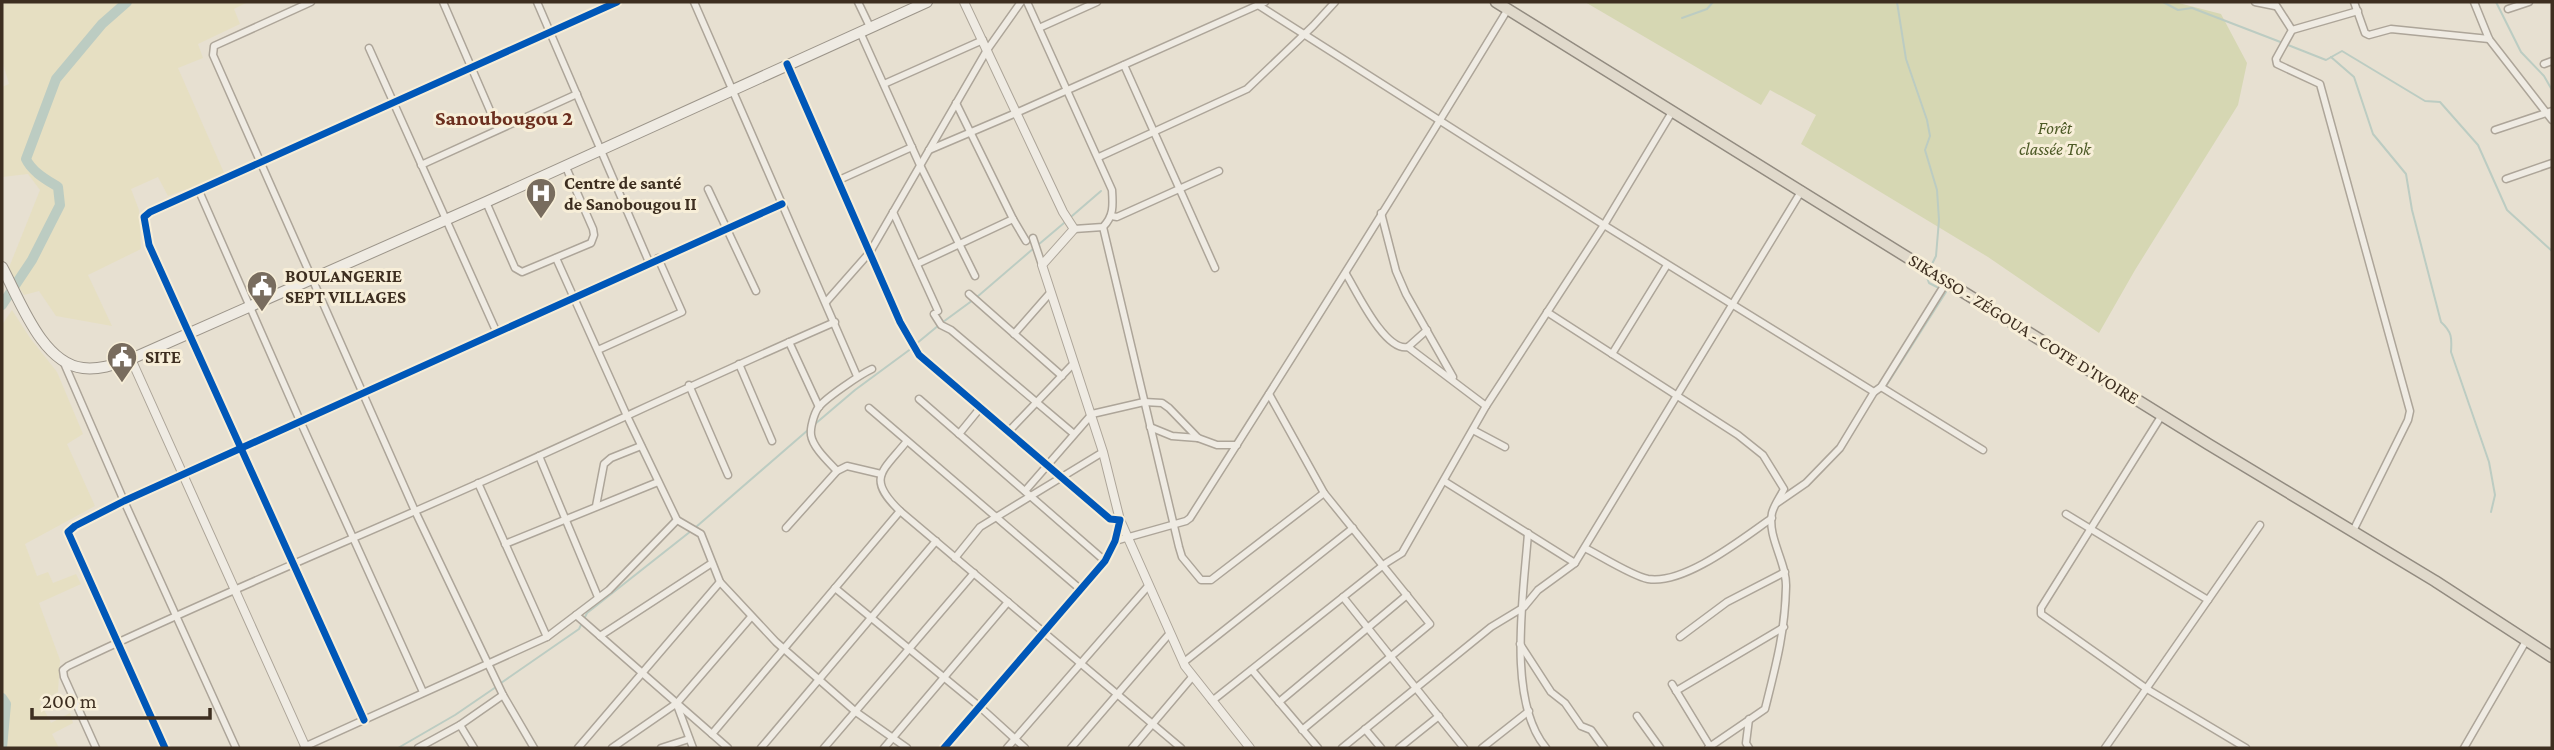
<svg xmlns="http://www.w3.org/2000/svg" width="2554" height="750" font-family="'Crimson Pro',serif">
<rect width="100%" height="100%" fill="#e7e0d1"/>
<g fill="#e6dfc2">
<path d="M2 2 246 3 234 9 240 24 198 44 203 58 178 68 225 175 195 190 187 189 168 196 158 177 131 189 139 210 141 249 88 275 112 326 56 316 39 291 24 295 8 270 40 190 28 174 2 177V87L9 84 2 60Z"/>
<path d="M12 310 30 338 57 372 83 434 67 444 95 506 25 544 37 576 48 572 53 583 76 574 81 584 39 603 60 660 58 692 40 702 51 723 70 713 73 723 52 734 59 748H2V325Z"/>
</g>
<path fill="#d6d7b3" d="M1585 2H2175L2221 14 2247 63 2238 105 2135 270 2099 333 1988 257 1801 144 1816 115 1770 90 1761 105Z"/>
<g fill="none" stroke-linecap="round" stroke-linejoin="round">
<g stroke="#bcccc2" stroke-width="2">
<path d="M1897 2 1906 59 1927 120 1930 136 1925 150 1937 190 1939 220 1936 256 1932 264"/>
<path d="M2163 2 2178 10 2192 8 2283 43"/>
<path d="M2496 2 2521 52 2544 76 2552 90"/>
<path d="M1682 18 1707 9 1713 2"/>
<path d="M2288 45 2326 60 2342 51 2425 101 2440 102 2478 145 2507 210 2552 251"/>
<path d="M2331 57 2354 77 2373 134 2406 174 2412 210 2441 322C2452 332 2452 338 2451 352L2489 462 2495 495 2491 512"/>
<path d="M1072 216 1101 191"/>
<path d="M1038 245 1064 223"/>
<path d="M1926 275 1929 283 1937 287"/>
<path d="M977 297 1034 248"/>
<path d="M943 322 973 300"/>
<path d="M916 344 939 325"/>
<path d="M1886 386 1946 292"/>
<path d="M815 424 855 390 912 348"/>
<path d="M696 527 808 430"/>
<path d="M585 617 587 613 691 531"/>
<path d="M501 683 579 629 582 623"/>
<path d="M398 748 455 715 496 687"/>
</g>
<g stroke="#bcccc2" stroke-width="10">
<path d="M2 305 32 260 60 205 58 187C47 180 32 172 26 159L56 79 102 24 127 2"/>
<path d="M2 698 6 704 2 748"/>
</g>
<g stroke="#ada599" stroke-width="9">
<g id="minor">
<path d="M311 2 214 46 213 55 415 511 503 695 534 748"/>
<path d="M443 2 498 129"/>
<path d="M537 2 649 262"/>
<path d="M694 2 857 376"/>
<path d="M858 2 870 27"/>
<path d="M1027 2 1112 190C1113 205 1114 216 1103 227L1074 229"/>
<path d="M2255 2 2275 6"/>
<path d="M2274 2 2292 30 2276 59 2277 64 2320 84 2410 411 2408 420 2353 531"/>
<path d="M2354 2 2365 33 2369 35 2391 29 2489 39"/>
<path d="M2474 2 2489 39 2552 120"/>
<path d="M1258 5 1604 225 1874 392 1881 387 1947 281"/>
<path d="M2508 9 2529 2"/>
<path d="M1039 28 1097 2"/>
<path d="M2292 30 2358 11"/>
<path d="M860 32 919 163 975 276"/>
<path d="M369 48 497 333"/>
<path d="M787 64 900 322 919 355 1110 519 1120 520 1115 541 1105 561 944 748"/>
<path d="M2544 64 2552 61"/>
<path d="M1124 65 1215 268"/>
<path d="M884 84 983 40"/>
<path d="M956 103 1013 219 1026 241"/>
<path d="M2495 130 2552 111"/>
<path d="M929 150 1016 113 1265 2"/>
<path d="M1099 157 1247 89 1313 26 1335 2"/>
<path d="M421 165 577 94"/>
<path d="M2506 179 2552 163"/>
<path d="M839 180 912 147"/>
<path d="M708 189 756 291"/>
<path d="M199 191 301 423 423 692"/>
<path d="M486 202 515 268 522 272 591 243 594 235 593 229 565 165"/>
<path d="M893 212 938 311"/>
<path d="M1381 213 1396 271 1406 294 1453 377"/>
<path d="M1111 216 1117 217 1219 171"/>
<path d="M1103 227 1179 547 1182 557 1201 580H1211L1324 493"/>
<path d="M1033 238 1042 265"/>
<path d="M556 258 627 416 677 520 701 534 720 582 776 642 856 712 907 748"/>
<path d="M917 264 1013 219"/>
<path d="M1346 274C1357 292 1385 352 1408 347L1486 406"/>
<path d="M969 294 1062 376"/>
<path d="M826 302 870 252 987 50 1021 2"/>
<path d="M1547 312 1738 435 1763 455 1784 489C1780 497 1774 505 1772 513 1767 538 1787 562 1786 587 1785 632 1776 665 1765 709L1708 748"/>
<path d="M934 314 941 325 951 330 1074 434"/>
<path d="M1014 334 1050 293"/>
<path d="M789 342 819 407"/>
<path d="M1408 347 1427 330"/>
<path d="M598 350 682 312 658 258"/>
<path d="M1612 354 1667 265"/>
<path d="M64 363 124 501 236 748"/>
<path d="M739 364 772 441"/>
<path d="M689 385 728 475"/>
<path d="M1881 387 1983 450"/>
<path d="M1269 394 1324 493 1430 624 1302 730"/>
<path d="M919 399 1105 561"/>
<path d="M869 408 1080 589"/>
<path d="M2162 415 2041 608V614L2147 689 2246 748"/>
<path d="M1150 427 1172 436 1198 438"/>
<path d="M1010 430 1074 363"/>
<path d="M1473 430 1505 447"/>
<path d="M959 434 981 407"/>
<path d="M539 456 598 597"/>
<path d="M837 471C829 462 813 448 811 435 810 428 814 414 818 408 824 399 861 374 872 369"/>
<path d="M1444 481 1575 563"/>
<path d="M478 483 547 637"/>
<path d="M1025 491 1092 414 1144 402 1162 403 1169 408 1198 438 1217 445H1237"/>
<path d="M1777 503 1806 483 1840 448 1874 392"/>
<path d="M596 506 604 464 611 458 641 446"/>
<path d="M900 511 1181 748"/>
<path d="M2066 514 2208 600 2105 748"/>
<path d="M786 528 837 471 847 466 881 474"/>
<path d="M1528 533C1524 592 1506 700 1546 748"/>
<path d="M1115 541 1186 521 1190 518C1298 349 1404 180 1508 9"/>
<path d="M505 544 658 482"/>
<path d="M1585 548C1601 556 1632 576 1648 579 1685 585 1743 538 1772 518"/>
<path d="M955 558 980 527 1103 452"/>
<path d="M835 588 980 707 1025 748"/>
<path d="M1343 597 1464 748"/>
<path d="M2208 600 2260 525"/>
<path d="M576 615 728 748"/>
<path d="M600 636 712 563"/>
<path d="M1680 637 1727 602 1785 572"/>
<path d="M1520 644 1551 692 1565 703 1581 726 1591 730 1604 748"/>
<path d="M1184 662 1353 528"/>
<path d="M1252 670 1318 748"/>
<path d="M1672 684 1711 748"/>
<path d="M1676 691 1784 627"/>
<path d="M1212 701 1386 563 1402 553 1486 406 1604 225 1672 112"/>
<path d="M1279 702 1407 595"/>
<path d="M677 705 693 748"/>
<path d="M1637 716 1660 748"/>
<path d="M1749 719 1746 743 1749 748"/>
<path d="M364 720 149 245 144 217 150 212 617 2"/>
<path d="M460 725 474 748"/>
<path d="M1365 729 1381 748"/>
<path d="M712 734 900 511C866 478 882 472 907 441"/>
<path d="M304 747 547 637 609 590 677 520"/>
<path d="M96 748 64 677 63 670 68 666C203 601 342 544 479 483 598 430 715 374 835 322"/>
<path d="M165 748 68 532 75 526 124 501 782 204"/>
<path d="M418 748 460 725 503 695"/>
<path d="M578 748 720 582"/>
<path d="M612 748 677 703 751 617"/>
<path d="M661 748 689 739"/>
<path d="M761 748 936 541"/>
<path d="M824 748 974 573"/>
<path d="M884 748 1008 602"/>
<path d="M1007 748 1149 585"/>
<path d="M1071 748 1170 633"/>
<path d="M1132 748 1193 676"/>
<path d="M1342 748 1491 627 1524 607 1538 590 1575 563 1802 190"/>
<path d="M1399 748 1439 716"/>
<path d="M1482 748 1529 711"/>
<path d="M2464 748 2526 641"/>
</g>
</g>
<g stroke="#ada599" stroke-width="10">
<g id="tertiary">
<path d="M964 2 1063 212 1074 229 1042 265 1103 452 1120 520 1185 666 1250 748"/>
<path d="M131 359 306 748"/>
</g>
</g>
<g stroke="#9c958a" stroke-width="12">
<path id="secondary" d="M2 267C19 298 42 364 83 368 100 370 116 364 131 359L486 202 927 2"/>
</g>
<g stroke="#928b80" stroke-width="13">
<path id="trunk" d="M1496 2 2208 444 2435 581 2552 657"/>
</g>
<use href="#minor" stroke="#efebe3" stroke-width="6"/>
<use href="#tertiary" stroke="#efebe3" stroke-width="8"/>
<use href="#secondary" stroke="#efebe3" stroke-width="10"/>
<use href="#trunk" stroke="#e0d9cb" stroke-width="10"/>
<g stroke="#f7eed8" stroke-width="11">
<g id="cycleway">
<path d="M787 64 900 322 919 355 1110 519 1120 520 1115 541 1105 561 944 748"/>
<path d="M364 720 149 245 144 217 150 212 617 2"/>
<path d="M165 748 68 532 75 526 124 501 782 204"/>
</g>
</g>
<use href="#cycleway" stroke="#0057b8" stroke-width="7"/>
</g>
<defs>
<g id="hospital-pin" transform="scale(1.575)"><path d="M0 17L-7.5 6A9.5 9.5 0 1 1 7.5 6Z" fill="#786c5e" stroke="#f7eed8"/><path d="M-5-5h3v3.5h4V-5h3V5h-3V1.5h-4V5h-3Z" fill="#fff"/></g>
<g id="civic-pin" transform="scale(1.575)"><path d="M0 17L-7.5 6A9.5 9.5 0 1 1 7.5 6Z" fill="#786c5e" stroke="#f7eed8"/><path d="M-.6-6.5H3V-4.5H.6V-3L4-1V1h2V6H-6V1h2V-1L-.6-3ZM-1.2 2.5V6h2.4V2.5Z" fill="#fff"/></g>
</defs>
<g fill-rule="evenodd">
<use href="#hospital-pin" x="541" y="193"/>
<use href="#civic-pin" x="262" y="286"/>
<use href="#civic-pin" x="122" y="357"/>
</g>
<g text-anchor="middle" dominant-baseline="central" stroke-width="6" stroke-linejoin="round" paint-order="stroke">
<g font-size="18" font-style="italic" fill="#4d5a26" stroke="#f7eed8">
<text x="2055" y="128">Forêt<tspan x="2055" dy="21">classée Tok</tspan></text>
</g>
<g font-size="18" font-weight="bold" fill="#3d2e20" stroke="#f7eed8" text-anchor="start">
<text x="564" y="183">Centre de santé<tspan x="564" dy="21">de Sanobougou II</tspan></text>
<text x="285" y="276">BOULANGERIE<tspan x="285" dy="21">SEPT VILLAGES</tspan></text>
<text x="145" y="357">SITE</text>
</g>
<g font-size="18" fill="#3d2e20" stroke="#f7eed8">
<text transform="translate(2024 329) rotate(32)">SIKASSO - ZÉGOUA - COTE D'IVOIRE</text>
</g>
<g font-size="21" font-weight="bold" fill="#6b2e1e" stroke="#f7eed8">
<text x="504" y="118">Sanoubougou 2</text>
</g>
</g>
<rect width="2554" height="750" fill="none" stroke="#3d2e20" stroke-width="7"/>
<path d="M32 708v10h178v-10" fill="none" stroke="#3d2e20" stroke-width="3.5"/>
<text x="42" y="708" font-size="21" fill="#3d2e20" stroke="#f7eed8" stroke-width="5" paint-order="stroke">200 m</text>
</svg>
